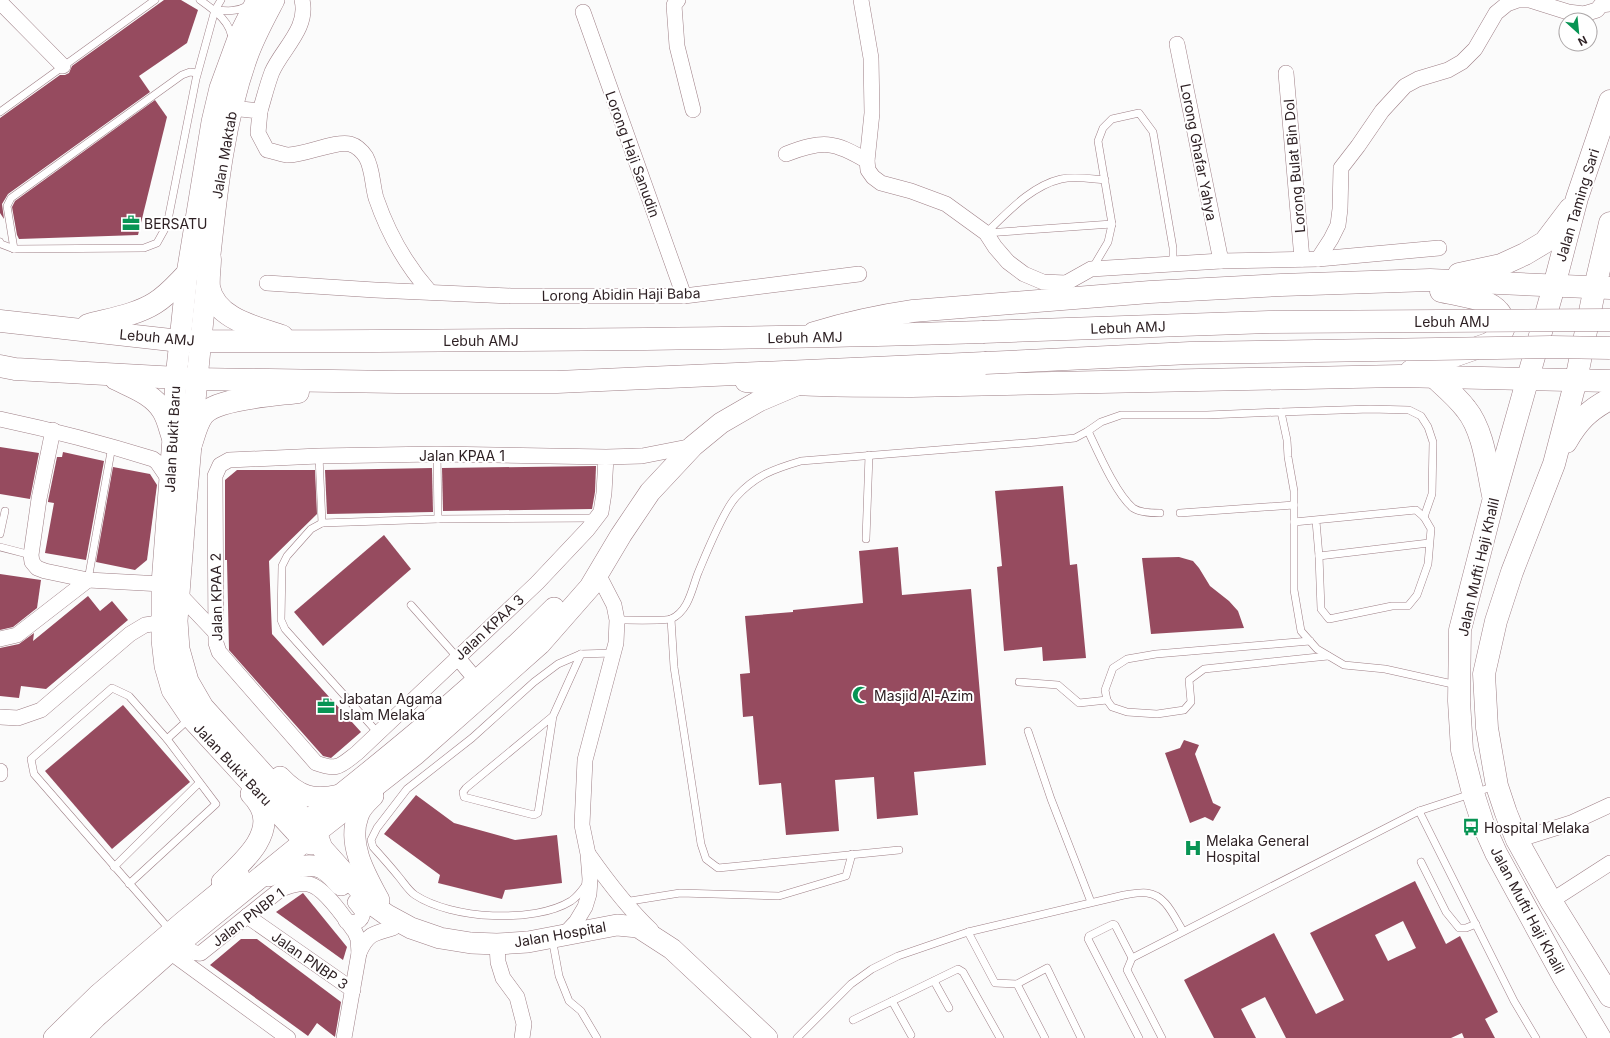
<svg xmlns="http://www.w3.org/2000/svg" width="1610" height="1038" font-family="Inter,sans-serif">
<rect width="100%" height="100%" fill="#fbfbfb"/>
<g fill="#964b5f" fill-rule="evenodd">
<path d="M164 0H181L198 10 187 43 139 76 150 92 8 194 2 204 4 219 0 213V118L60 75H65L69 73 72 66Z"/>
<path d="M155 100 167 117 138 235 19 239 17 235 12 207 15 201Z"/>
<path d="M0 447 39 453 30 499 0 494Z"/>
<path d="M63 452 104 461 86 560 45 553 54 503 48 502V501L57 457H62Z"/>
<path d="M596 466 595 492 592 509 443 511 442 468Z"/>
<path d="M113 467 150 474 157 485 147 560 135 570 96 562Z"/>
<path d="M432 468 433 512 327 514 325 470Z"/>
<path d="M237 470H315L317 514 269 561 272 634 361 732 331 758 323 756 229 650 227 560H225V480Z"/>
<path d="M1063 486 1070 565 1077 564 1086 658 1043 661 1042 647 1004 651 997 567 1002 566 995 491Z"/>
<path d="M384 535 411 569 323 646 294 612Z"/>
<path d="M898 547 902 595 971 589 986 765 914 772 918 815 877 819 874 777 835 780 839 831 786 835 781 783 759 785 753 716 743 717 740 674 750 673 745 616 793 612V610L863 603 859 551Z"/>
<path d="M1179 557 1193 561 1199 568 1210 586 1229 601 1238 611 1244 628 1151 634 1142 558Z"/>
<path d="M0 574 41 580 37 608 13 627 0 630Z"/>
<path d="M88 596 100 611 112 601 128 620 46 689 21 686 19 698 0 696V648L19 644 34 633 33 641Z"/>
<path d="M123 705 190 782 112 849 45 771Z"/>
<path d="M1184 740 1199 745 1195 754 1213 803 1221 807 1213 821 1205 817 1190 823 1165 753 1180 748Z"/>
<path d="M416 795 454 823 515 840 557 835 562 883 505 890 502 899 438 883 440 875 384 834Z"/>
<path d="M1415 881 1446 944 1460 936 1498 1012 1485 1019 1495 1038H1464L1462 1033 1451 1038H1286L1265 997 1241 1009 1256 1038H1214L1184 980 1274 933 1316 1014 1344 1000 1310 933ZM1403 921 1416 948 1388 961 1375 935Z"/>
<path d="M303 893 347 947 343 960 276 912Z"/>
<path d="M241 939H257L341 1002 335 1037 317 1023 308 1036 210 965Z"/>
</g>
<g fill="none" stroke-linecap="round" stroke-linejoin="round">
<g stroke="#9e7f86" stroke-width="8">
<g id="lane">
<path d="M200 0C214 10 232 22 232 41"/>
<path d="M215 10C227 11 236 12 247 6"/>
<path d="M0 112 155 0"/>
<path d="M1105 180C1091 179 1076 176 1061 179 1031 186 1008 212 986 233L1112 224"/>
<path d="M0 242 1 244 14 249 144 248 157 243 167 225 196 79 215 10 221 0"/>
<path d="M14 249 7 206 11 198 182 75 190 72 197 73"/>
<path d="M1092 269 1108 242 1112 224 1098 141 1103 128 1112 119 1139 113 1153 132 1173 248V264"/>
<path d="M1281 412 1370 409 1409 410 1421 416 1428 427 1433 442 1432 494 1424 517"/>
<path d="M1088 431C1098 452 1116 494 1133 508 1140 513 1152 513 1160 513"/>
<path d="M437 454 438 519"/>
<path d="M319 456 322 523"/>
<path d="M1180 513 1294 505"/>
<path d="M1294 522 1416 510 1424 517 1431 529 1428 564 1417 595 1408 606H1392L1329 619 1321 609 1319 556 1316 521"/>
<path d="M0 534 5 511"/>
<path d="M866 539 869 455"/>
<path d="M0 547 31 555"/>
<path d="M1319 556 1429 543"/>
<path d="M88 580 112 446"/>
<path d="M411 605 457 657"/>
<path d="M671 619 674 667 701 844 706 859 718 868 899 850"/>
<path d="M617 620C627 620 664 621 671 619 689 611 692 588 698 573 706 554 723 511 736 497 756 475 774 469 801 461L1037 442 1075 438 1088 431 1101 422 1121 415H1207L1281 412 1287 440 1288 457 1294 491V590L1301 631 1317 649 1344 665 1385 669 1457 685"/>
<path d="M1310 641 1156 654 1127 659 1113 668 1105 690 1107 700 1112 707 1127 712 1157 714 1184 710 1191 702 1189 680 1204 669 1328 656"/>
<path d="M1019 682 1058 685 1079 703 1107 700"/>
<path d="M553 716 466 788 463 792 464 797 534 815 538 813 553 716 581 654"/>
<path d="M1028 731 1051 799 1091 902"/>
<path d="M378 733 285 629 281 620 282 566 287 556 311 529 322 523 438 519 595 518"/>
<path d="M167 739 189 719"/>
<path d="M1419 811 1514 1001 1536 1038"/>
<path d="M1421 862 1446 912 1459 928H1466L1476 924"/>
<path d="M114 867 199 783"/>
<path d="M587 883C583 889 577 897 571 901 534 924 451 919 415 895 409 891 404 883 399 877 391 867 382 857 373 847L371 840 377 828 407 789 472 738 534 682 558 664 581 654 613 653"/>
<path d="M129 884 216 804 167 739 129 696 112 688 31 759 34 774 170 930"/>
<path d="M624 902 680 893 779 896 846 876 852 854"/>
<path d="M968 932 995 983 1017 984 1047 968 1081 1038"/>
<path d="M552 938 559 976 569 1001 581 1011 597 1038"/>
<path d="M1132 958 1115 925 1113 924 1089 936 1088 939 1139 1038"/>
<path d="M934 981 949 1008"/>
<path d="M1017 984 1045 1038"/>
<path d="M892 1001 911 1035"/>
<path d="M853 1020 958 969 963 972 1000 1038"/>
<path d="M797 1038 851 984 872 969 898 956 968 932 1124 895C1131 894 1140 892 1147 893 1166 895 1174 917 1183 931"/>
<path d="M1162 1038 1127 970 1132 958 1419 811 1495 786"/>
</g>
</g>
<g stroke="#9e7f86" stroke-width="16">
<g id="street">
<path d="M678 0 674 5 677 46 693 110"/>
<path d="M861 0 871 58 872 113 867 161 868 170 873 177 881 183 911 191 946 204 986 233 995 247 1008 262 1024 274 1043 282 1066 283"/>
<path d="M0 2 63 66"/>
<path d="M583 12 684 296"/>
<path d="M1177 44 1221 261"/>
<path d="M1286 73 1302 259"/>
<path d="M231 108 260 111 258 133 267 150C273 151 281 154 287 155 303 156 336 140 350 144 357 146 362 151 366 157 373 170 372 184 376 198 388 233 406 265 430 292"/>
<path d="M260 111C264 98 267 85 272 72 282 49 309 28 302 0"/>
<path d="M786 154C823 140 834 141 867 161"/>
<path d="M1318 259 1439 248"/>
<path d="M267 283 375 290 511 296H684L859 274"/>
<path d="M1067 299 1066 283 1091 269 1221 261 1318 259 1331 239 1338 225 1340 209 1341 168 1358 146 1382 111 1405 86 1418 79 1448 70 1462 62 1475 49 1496 13 1507 4 1518 0H1530L1568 12 1584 14 1597 10 1601 5 1610 4"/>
<path d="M0 419C52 430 102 443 153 459L157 462 170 481"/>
<path d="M53 430 39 499 31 555 32 562 37 568 45 571 88 580 162 584"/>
<path d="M606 457 604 493 601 512 588 529 537 583 357 753C340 766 338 771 316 763L219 652 216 643 215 476 220 465 229 460 319 456 437 454 606 457 642 456 693 446"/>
<path d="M179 594 216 633"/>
<path d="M0 639 17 635 88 580"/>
<path d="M457 657 483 688"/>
<path d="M0 717 18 718 41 710 130 634 145 625 172 621"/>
<path d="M0 771V774"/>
<path d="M1517 840 1571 823 1610 805"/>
<path d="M589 855C608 882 627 907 651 930"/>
<path d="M1551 901 1610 863"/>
<path d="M247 916 353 990"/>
<path d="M346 921C355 924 362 922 363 912L355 902"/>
<path d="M191 934 186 945C190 950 193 954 201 953L281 889C290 886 299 882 308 884 324 886 346 920 355 932L358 939 359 953"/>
<path d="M563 936 576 922 585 907 589 894 590 879 588 854 582 825 585 760 616 643 617 620 614 605 598 574"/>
<path d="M497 944 498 962 503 978 517 997 524 1024 522 1038"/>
<path d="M170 952 288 1038"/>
<path d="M344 1038 359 953C367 934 374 933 393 928"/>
</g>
</g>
<g stroke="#9e7f86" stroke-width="22">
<g id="secondary">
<path d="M257 0 239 36 220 88 212 122 187 274 176 378 173 438 162 584V640L165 666 172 690 191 718 295 831 305 841 311 844"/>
<path d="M274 0C264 19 254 37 247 57 220 133 215 213 206 291 194 401 185 511 177 621L179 649 188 681 203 707 316 832 322 848 373 905 387 915 411 928 440 938 471 943 497 944 528 942 617 925 638 927 672 949 767 1038"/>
<path d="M280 777C299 797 313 801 340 795"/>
<path d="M373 796C367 802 360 808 358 816 347 844 366 876 379 900"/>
<path d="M296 830C385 760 474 688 554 608"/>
<path d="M269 876C281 869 309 862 322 868 329 871 335 879 341 885"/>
<path d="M222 882C240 864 276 835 260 806 258 802 254 797 251 794"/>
<path d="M54 1038 98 995 183 922 239 876"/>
<path d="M75 1038 96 1017 182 941 305 841 416 754 540 644 590 587 621 535 650 492 693 446 721 423 759 401 799 384"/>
</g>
</g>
<g stroke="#9e7f86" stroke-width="23">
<g id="primary">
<path d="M1459 274 1501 265 1525 254 1545 242 1570 209"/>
<path d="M1554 286 1577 198 1610 101"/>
<path d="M1595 287 1610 223"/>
<path d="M814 333C847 323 879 316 913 311L1150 292 1281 285 1430 280 1610 288"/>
<path d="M1411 371 1488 344C1497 339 1507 332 1503 320 1502 318 1501 314 1499 312 1489 298 1457 295 1441 291"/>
<path d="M746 381C801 386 857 386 912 386L1399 376 1610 381"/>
</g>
</g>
<g stroke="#9e7f86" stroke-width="23">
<g id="highway">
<path d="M210 259C210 268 208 278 209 287 215 319 256 327 282 336"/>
<path d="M1554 286 1494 498 1460 630 1459 701 1462 750 1473 793 1483 824 1496 853 1563 976 1600 1038"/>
<path d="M1595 287 1576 380 1554 464 1512 572 1496 621 1484 674 1487 728 1497 786 1506 813 1517 840 1551 901 1610 996"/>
<path d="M0 321 180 341C293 342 406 341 519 340 674 339 828 337 983 332"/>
<path d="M88 325C110 319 136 315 155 303 168 295 177 284 187 274"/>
<path d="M0 366 15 369 196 379 397 382H557L985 363"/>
<path d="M1433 376C1445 387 1457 397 1466 409 1484 431 1487 468 1493 495"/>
<path d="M116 379C132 387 153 394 163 411 168 419 170 430 173 438"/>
<path d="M1566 442C1578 421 1589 410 1610 399"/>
<path d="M190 447C194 437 196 424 203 415 216 398 276 395 298 392"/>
</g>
</g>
<use href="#lane" stroke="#fff" stroke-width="7"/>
<use href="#street" stroke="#fff" stroke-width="15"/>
<use href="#secondary" stroke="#fff" stroke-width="21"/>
<use href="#primary" stroke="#fff" stroke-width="22"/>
<use href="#highway" stroke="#fff" stroke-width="22"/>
<g stroke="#9e7f86" stroke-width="23" stroke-linecap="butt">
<g id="highway-bridge">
<path d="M983 332 1269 322 1610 320"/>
<path d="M985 363 1190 353 1551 347 1610 348"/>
</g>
</g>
<use href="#highway-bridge" stroke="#fff" stroke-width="22"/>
</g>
<defs>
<g id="office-bare" transform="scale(1.38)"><path d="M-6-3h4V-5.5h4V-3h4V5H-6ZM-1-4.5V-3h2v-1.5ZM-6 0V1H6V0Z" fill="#089454" stroke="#fff" stroke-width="2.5" paint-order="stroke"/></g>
<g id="mosque-bare" transform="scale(1.38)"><path d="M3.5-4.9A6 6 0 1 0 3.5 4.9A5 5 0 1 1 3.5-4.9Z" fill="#089454" stroke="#fff" stroke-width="2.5" paint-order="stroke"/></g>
<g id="bus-bare" transform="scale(1.38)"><path d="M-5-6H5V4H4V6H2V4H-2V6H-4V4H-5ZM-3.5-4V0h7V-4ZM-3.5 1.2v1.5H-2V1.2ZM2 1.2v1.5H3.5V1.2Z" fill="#089454" stroke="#fff" stroke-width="2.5" paint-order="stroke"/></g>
<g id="hospital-bare" transform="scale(1.38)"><path d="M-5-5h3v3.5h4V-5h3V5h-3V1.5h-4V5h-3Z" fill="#089454" stroke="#fff" stroke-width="2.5" paint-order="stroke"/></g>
</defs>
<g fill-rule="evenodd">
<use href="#office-bare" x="131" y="223"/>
<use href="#mosque-bare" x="861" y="695"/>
<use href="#office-bare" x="326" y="706"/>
<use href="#bus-bare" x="1471" y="827"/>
<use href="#hospital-bare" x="1193" y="848"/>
</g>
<g text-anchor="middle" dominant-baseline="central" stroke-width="4" stroke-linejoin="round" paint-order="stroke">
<g font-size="14" fill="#2e2124" stroke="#fff">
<text transform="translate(1199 152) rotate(79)">Lorong Ghafar Yahya</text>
<text transform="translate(633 154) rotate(70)">Lorong Haji Sanudin</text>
<text transform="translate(224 155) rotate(-80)">Jalan Maktab</text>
<text transform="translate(1294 166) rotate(-95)">Lorong Bulat Bin Dol</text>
<text transform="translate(1577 205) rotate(-73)">Jalan Taming Sari</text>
<text transform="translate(621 294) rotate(-1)">Lorong Abidin Haji Baba</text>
<text x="1452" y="321">Lebuh AMJ</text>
<text transform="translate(1128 327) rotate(-2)">Lebuh AMJ</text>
<text transform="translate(157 337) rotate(5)">Lebuh AMJ</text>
<text transform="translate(805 337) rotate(-1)">Lebuh AMJ</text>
<text x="481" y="340">Lebuh AMJ</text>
<text transform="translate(172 439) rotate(-87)">Jalan Bukit Baru</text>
<text x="462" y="455">Jalan KPAA 1</text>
<text transform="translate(1478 567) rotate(-77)">Jalan Mufti Haji Khalil</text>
<text transform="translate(216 597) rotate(-91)">Jalan KPAA 2</text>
<text transform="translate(489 627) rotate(-43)">Jalan KPAA 3</text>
<text transform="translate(233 764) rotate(47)">Jalan Bukit Baru</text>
<text transform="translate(1528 910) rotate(62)">Jalan Mufti Haji Khalil</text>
<text transform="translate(248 917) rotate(-37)">Jalan PNBP 1</text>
<text transform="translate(560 934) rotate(-10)">Jalan Hospital</text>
<text transform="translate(310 960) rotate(35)">Jalan PNBP 3</text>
</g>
<g font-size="14" fill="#2e2124" stroke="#fff" text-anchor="start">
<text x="144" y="223">BERSATU</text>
<text x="874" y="695">Masjid Al-Azim</text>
<text x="339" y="698">Jabatan Agama<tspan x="339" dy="16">Islam Melaka</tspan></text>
<text x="1484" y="827">Hospital Melaka</text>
<text x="1206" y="840">Melaka General<tspan x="1206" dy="16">Hospital</tspan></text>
</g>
</g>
<g transform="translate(1578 32) rotate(153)"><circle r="19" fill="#ffffff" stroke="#aba6a7"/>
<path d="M0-3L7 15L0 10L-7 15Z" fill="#089454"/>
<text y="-6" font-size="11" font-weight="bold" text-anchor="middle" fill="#2e2124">N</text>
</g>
</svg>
